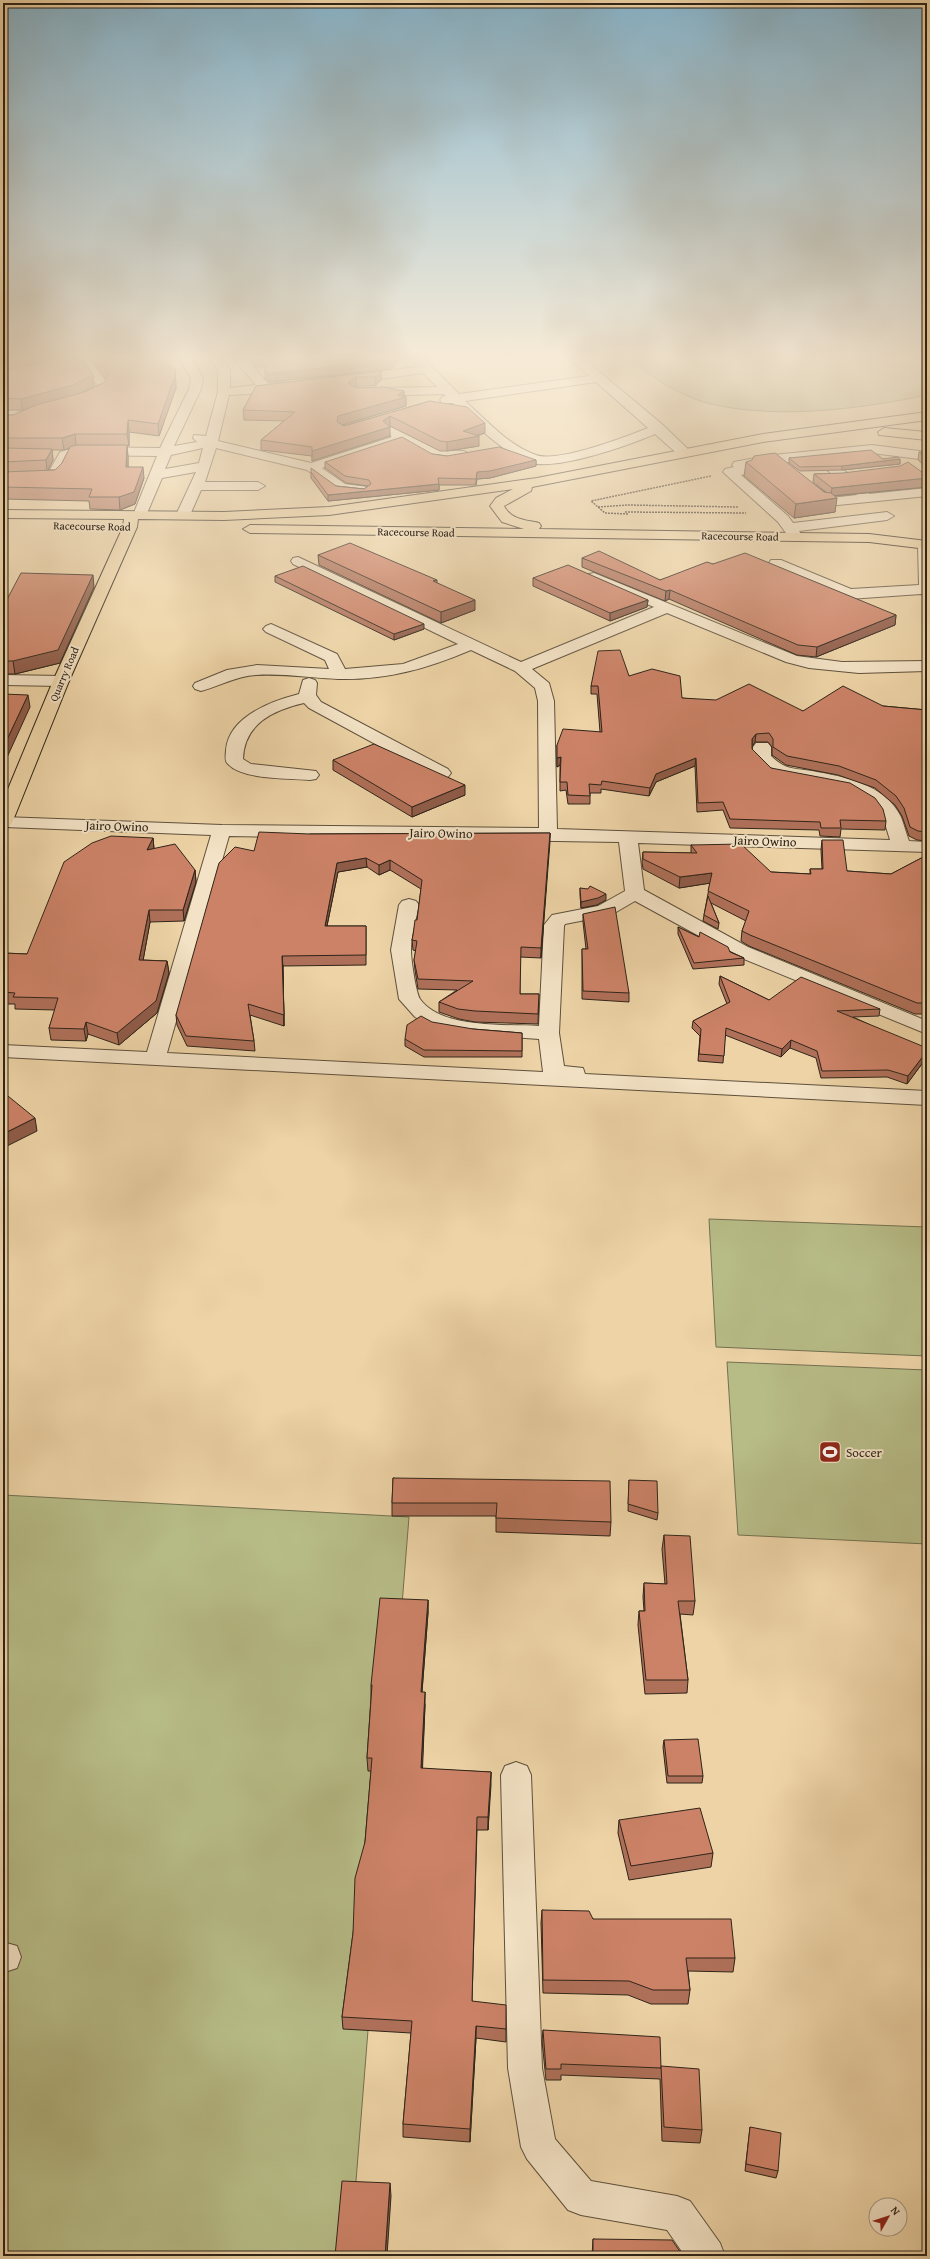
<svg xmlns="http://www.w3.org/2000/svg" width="930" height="2259" font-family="'Gentium Book Plus',serif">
<rect width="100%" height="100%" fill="#edd3a6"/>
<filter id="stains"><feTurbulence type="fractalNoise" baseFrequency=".005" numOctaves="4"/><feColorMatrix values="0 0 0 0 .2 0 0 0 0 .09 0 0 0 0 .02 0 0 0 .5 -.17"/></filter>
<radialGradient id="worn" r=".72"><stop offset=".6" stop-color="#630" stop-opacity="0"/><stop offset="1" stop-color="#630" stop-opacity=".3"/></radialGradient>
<g fill="#b7bc87" stroke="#737050">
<path d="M630 359H927V395C861 409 781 419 715 405 683 398 654 379 630 359Z"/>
<path d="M709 1219 927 1227V1356L716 1347Z"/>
<path d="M727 1362 927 1370V1544L738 1535Z"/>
<path d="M3 1495 409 1517 350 2256H3Z"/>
</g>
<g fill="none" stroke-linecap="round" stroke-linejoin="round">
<g stroke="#5e503c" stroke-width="2">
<g id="minor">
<path d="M77 359H89L109 385 101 396 81 404 75 400C80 393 91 393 97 385Z"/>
<path d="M179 359H192L203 378 201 389 174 446 197 442 193 438 194 435 206 436 218 392V370L210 359H222L230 370V388L256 385 234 359H247L268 384 284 382 290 386 288 389 266 393 229 395 218 441 311 463 392 437 385 431 391 427 438 450 464 451 471 455C460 471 414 450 402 443L322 468 345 484 368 487 370 490 363 494 336 491 307 470 216 448 205 482H258L265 486 258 490H201L190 515 183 519 176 515 196 472 162 478 145 518 140 519 133 515 157 456 77 455 70 458 62 474 56 480 3 483V475L48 473 60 452 76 447 160 448 189 389 191 378ZM203 448 199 463 165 469 171 455Z"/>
<path d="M411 359H424L459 394 589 376 571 359H584L663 425 692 453 690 456H680L655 434C629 445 555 472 529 462 500 451 475 424 453 403H442L440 400 442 397 446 396 444 394 374 396 368 392 374 388 437 387 423 373 351 383 345 379 351 375 417 367ZM596 382 648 428C626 437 557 463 536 455 509 446 486 420 465 401Z"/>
<path d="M15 410 27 414 29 417 20 425 3 426V411Z"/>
<path d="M872 445 927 452V460L872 453 828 457 868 490 869 494 927 488V496L828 506 823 505 806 492 804 489 806 486H816L831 498 857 495 814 459 750 467 752 470 750 473 741 475 788 516 793 523 887 512 894 516 887 520 799 531 803 537 796 541 791 540 778 522 723 472 725 469 734 467 732 465 734 462 739 461 773 455Z"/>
<path d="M925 541H927V596L921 594 849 599 771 566 769 563 771 560H781L851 589 919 585 918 545Z"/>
<path d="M298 557 521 662 654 607 589 580 587 577 589 574 594 573 797 656 842 662 927 661V671L859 673 809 668 786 662 667 613 532 669 549 683 554 701 557 829 890 840 883 817 875 805 849 790 771 775 753 757V747L756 743H768L771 747V756C786 770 792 768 812 771 845 777 885 784 901 817 904 825 906 833 909 841L927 842V852L638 843 644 890 748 947 927 1021V1034L734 955 635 901 611 915 565 924 564 926 559 1033 564 1066 583 1068 585 1074 927 1091V1105L3 1057V1045L147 1052 211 835 4 827 3 817 222 825 539 828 538 701 535 688 515 671 471 650C426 669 387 680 338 679 311 678 283 673 256 675 236 676 220 686 201 691L195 689 193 686 195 683 227 670 257 665 329 669 325 660 266 632 263 629 266 626 271 624 337 654 345 669 403 664 458 644 293 564 291 561 293 558ZM229 836 619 842 625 891 598 906 552 915 544 925 539 1026C506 1024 441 1029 420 999 416 993 411 959 411 951 411 936 416 919 419 905L416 901 409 899 402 901 399 905 391 950 399 999 415 1017 432 1027 473 1034 539 1039 543 1072 167 1053Z"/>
<path d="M3 675 61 676 67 678 69 681 67 684 61 686 3 685Z"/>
<path d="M309 678 315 680 317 683 316 695 321 702 448 769 451 773 448 777H436L309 708 304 703C273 710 244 724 243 759L251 764 316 771 319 775 316 779 310 780C289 778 243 780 228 764 224 761 226 754 226 750 229 716 272 701 299 694L303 680Z"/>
<path d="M516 1762 527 1766 531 1775 542 2068 555 2139 591 2181 677 2196 690 2201 720 2243 725 2256H685L667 2230 581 2215 568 2210 527 2159 521 2147 508 2068 501 1775 505 1766Z"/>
<path d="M3 1942 17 1946 21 1957 17 1968 5 1972H3Z"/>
</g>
</g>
<g stroke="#2f2419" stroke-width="2">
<g id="major">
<path d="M927 412V420L763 442 532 487 531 491 504 506C511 520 526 520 539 523L541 526 539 529 869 534 927 541V549L869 542 250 533 243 529 250 525 524 529 502 522 490 506 496 498 513 489 329 515 224 520 138 519 137 527 69 681 12 823 9 827 3 828V801L53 681 123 527 124 519 3 518V510L224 512 329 507 537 478 763 434Z"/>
<path d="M884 428 927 432V440L879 435 878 432Z"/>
</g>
</g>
<g stroke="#2f2419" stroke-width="1.5" stroke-dasharray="2 1" stroke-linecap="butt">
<path d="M598 507 628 505 738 507"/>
<path d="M625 512 746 513"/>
<path d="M628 514 605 513 591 501 711 476"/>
</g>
<use href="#minor" fill="#f3e2c5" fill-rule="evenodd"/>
<use href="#major" fill="#edd3a6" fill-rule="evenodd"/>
</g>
<g fill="#af7059" stroke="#2f2419" fill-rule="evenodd">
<path d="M3 359 94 386 80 394 85 392 105 382 106 379 90 359H161L175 369 176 388 159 436 129 432V446H127L128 457V467L144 478 135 504 120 510 90 509 89 501 3 499V415H13L26 410H3ZM70 448 62 463 55 470H48L53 460 52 450H64Z"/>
<path d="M249 359H399L391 369 269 382 265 379V370L267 367H255V364L253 363Z"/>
<path d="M381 371V380L375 386H356L355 387 356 388 404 391V396L406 397V406L342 425 344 426 430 401 485 433 477 436 479 446 447 451H440L390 426H389L390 436 312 461V456L261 450V440L284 421 244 420 243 410 256 386Z"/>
<path d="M919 452 927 453V468L918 460Z"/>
<path d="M432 454 447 456 536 460V466L490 478 477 479 476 485H439V490L328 501 311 478V472L336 486 364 489 368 486 346 483 325 468V462Z"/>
<path d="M789 458 883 459H900V464L842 470 800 471 789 463Z"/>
<path d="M746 462 826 492 813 482 814 474 922 472 927 473V487L835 496V512L794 518 744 476Z"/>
<path d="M318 555 437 580V583L475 610 441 623 319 565Z"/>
<path d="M582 558 660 580 713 564 896 615 895 625 816 657 797 655 669 599 665 601 582 567Z"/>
<path d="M275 576 424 629 394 640 275 582Z"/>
<path d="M533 578 648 600 647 607 610 621 533 586Z"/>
<path d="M94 587 60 663 15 674H3V607Z"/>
<path d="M629 676 682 698 803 711 883 706 927 710V841L917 840 909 836 902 816 895 805 875 788 838 775 786 765 772 755V747L768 742H755L752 746V749L771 768 886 821 885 830 841 829 840 837 820 836 819 830 730 828 723 810 697 812 695 766 656 782 649 796 601 789V793H590V804H568L566 790 560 791V765L557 767V745L600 732 597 694H591V686Z"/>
<path d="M333 760 465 795 412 817 333 770Z"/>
<path d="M550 833 541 958 520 957V994H539L538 1024 475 1022 459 1019 439 1012V1002L457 990 418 989 415 970 414 960 416 951 413 950 412 940 417 920 421 889 390 870 379 875 367 867 338 872 327 926H366V965L283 966 284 1026 250 1015 254 1041 255 1051 187 1046 177 1025 176 1015 254 851 310 834Z"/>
<path d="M153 838 154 849 195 870 196 882 184 921 150 922 143 960 167 961 169 973 157 1013 119 1045 88 1034 86 1041 51 1040 49 1028 55 1010 15 1009V1004H3V953L27 954Z"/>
<path d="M822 840 847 871 891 874 927 855V1014H915L749 946 741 941 742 931 746 921 711 903 719 923 718 929 703 921 704 915 710 883 679 888 643 869 642 862 643 852 691 853V845L771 872 810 874V869H822L821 850Z"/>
<path d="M580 888 606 900 597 905 581 908 580 895Z"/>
<path d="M583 914 629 993V1002L582 999V949H586L583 922Z"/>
<path d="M678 927 744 958V965L693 969 678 934Z"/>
<path d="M720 976 769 1000 880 1009 879 1016 853 1017 927 1051V1057L907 1084 887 1077 821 1078 816 1058 790 1048 781 1057 725 1035 723 1063 698 1061 700 1036 692 1028 693 1021 727 1004 719 984Z"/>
<path d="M473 1029 522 1033V1057H424L405 1046V1039Z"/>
<path d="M393 1478 611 1522 610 1536 496 1532V1516H392V1503Z"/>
<path d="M629 1480 658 1513 657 1520 628 1511Z"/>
<path d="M664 1535 695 1601 693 1615 680 1614 688 1680 687 1693 645 1694 638 1625 639 1611H644L643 1597 644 1583 665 1584 662 1549Z"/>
<path d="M428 1600V1613L422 1692 425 1705 422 1769 491 1772 488 1830H477L472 2001 506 2029V2042L476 2038 470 2142 403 2137V2124L411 2033 343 2029 342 2017 365 1842 371 1771H368L367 1758 371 1698V1685Z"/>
<path d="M664 1740 703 1776 702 1783H667L663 1747Z"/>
<path d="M619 1820 713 1853 711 1867 629 1880 618 1833Z"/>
<path d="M542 1910 593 1919 735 1958 733 1972 688 1971 690 1990 688 2004H651L628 1995 543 1993 541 1923Z"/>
<path d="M543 2030 661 2068 702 2130 700 2143 662 2141 660 2079 561 2075V2080H546L542 2041Z"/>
<path d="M750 2127 778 2171 776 2178 745 2171Z"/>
<path d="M593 2239 683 2256H592Z"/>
</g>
<g fill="#8f5b48" stroke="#2f2419">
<path d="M12 359H59L3 373V361Z"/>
<path d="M392 359H399L391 369 269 382 268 374Z"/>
<path d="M175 369 176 388 159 436 158 424Z"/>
<path d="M381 371V380L375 386V377Z"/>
<path d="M93 375 94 386 74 397 22 410 21 399Z"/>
<path d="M356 377V386L349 392 348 383Z"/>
<path d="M404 391V397H406V406L339 426 337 422 338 416 398 395Z"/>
<path d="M390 416V426L388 427H390V436L312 461V451L383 421Z"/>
<path d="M128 420 129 432V446L127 434Z"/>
<path d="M485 423V433L472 437 479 436V446L447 451V442L463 431Z"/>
<path d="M75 434 76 446 64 450 62 438Z"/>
<path d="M127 445 128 457V479L126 467Z"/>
<path d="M52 449 53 460 47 472 46 460Z"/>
<path d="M900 459V464L842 470V466Z"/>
<path d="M536 460V466L490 478 477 479 476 485V479L477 472Z"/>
<path d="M143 467 144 478 135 504 120 510 119 497Z"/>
<path d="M927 478V487L831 496 832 488Z"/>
<path d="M439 484V490L328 501V495Z"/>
<path d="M837 498 835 512 794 518 796 504Z"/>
<path d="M93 575 94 587 60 663 15 674 13 661Z"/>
<path d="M670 590 669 599 665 601 666 591Z"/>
<path d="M475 600V610L441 623V612Z"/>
<path d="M648 600 647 607 610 621V613Z"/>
<path d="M896 615 895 625 816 657 817 647Z"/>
<path d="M424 624V629L394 640V634Z"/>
<path d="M28 695 30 707 4 764 3 748Z"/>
<path d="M756 734 755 742 752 747V739Z"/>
<path d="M561 757 560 765 557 767V758Z"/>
<path d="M696 758 695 766 656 782 649 796 650 788 656 774Z"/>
<path d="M465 785V795L412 817V807Z"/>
<path d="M550 833V842L541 958V948Z"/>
<path d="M153 838 154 849 147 850Z"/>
<path d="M366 858 367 867 338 872 325 935V926L337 863Z"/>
<path d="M390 860V870L379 875V865Z"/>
<path d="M195 870 196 882 184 921 183 910Z"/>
<path d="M712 873 711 883 679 888 680 877Z"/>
<path d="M606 894V900L597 905 581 908V902Z"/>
<path d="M149 910 150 922 141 972 139 960Z"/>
<path d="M282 956 283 966 284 1026V1015Z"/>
<path d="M167 961 169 973 157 1013 119 1045 117 1033Z"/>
<path d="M86 1022 88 1034 86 1041 84 1029Z"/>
<path d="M791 1040 790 1048 781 1057 782 1049Z"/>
<path d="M927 1051V1057L907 1084 908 1076Z"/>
<path d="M35 1118 37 1131 3 1148V1134Z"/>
<path d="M428 1600V1613L421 1704V1692Z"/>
<path d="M425 1692V1705L422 1781 421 1768Z"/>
<path d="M491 1772V1785L488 1830V1817Z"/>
<path d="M476 2026V2038L470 2142V2129Z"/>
<path d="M390 2183 391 2196 387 2256H385Z"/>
</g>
<g fill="#cc8267" stroke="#2f2419">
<path d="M3 359H12L3 361Z"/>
<path d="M56 359H82L93 375 73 385 21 399 3 398V372Z"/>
<path d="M98 359H161L175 369V376L158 424 128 420 127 434H75L62 438H3V415H13L36 405 85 392 105 382 109 374Z"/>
<path d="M271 359H392L391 360 268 374 265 370Z"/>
<path d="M381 371 375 377H356L348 383 356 388 383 387 404 391 398 395 406 397 338 416 337 422 344 426 430 401 467 407 485 423 463 431 479 436 447 442 440 441 390 416 383 421 390 427 312 451V447L261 440 295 412 243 410 256 386Z"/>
<path d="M402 437 432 454 447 456 499 447 536 460 490 471 477 472 476 479 438 478 439 484 328 495 311 472V468L336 486 364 489 371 484 369 480 345 476 325 462Z"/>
<path d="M76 445H127L126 467H143L134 492 119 497H89L92 489 3 487V472L55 470 62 463 70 447Z"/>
<path d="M3 448 52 449 46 460 3 462Z"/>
<path d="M871 450 883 459 898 457 900 459 842 466 800 467 789 458Z"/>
<path d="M919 452 927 453V459Z"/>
<path d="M775 453 824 492 831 493 837 498 796 504 746 462 752 460 754 456Z"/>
<path d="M908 462 922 472 927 473V478L832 488 814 474 843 473 900 466Z"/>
<path d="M350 543 437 580 433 581 475 600 441 612 318 555Z"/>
<path d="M599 551 660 580 707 562 713 564 745 553 896 615 817 647 798 645 670 590 666 591 582 558Z"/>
<path d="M568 565 648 600 610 613 533 578Z"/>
<path d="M303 566 424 624 394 634 275 576Z"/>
<path d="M21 573 93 575 58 650 13 661H3V607Z"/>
<path d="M620 650 629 676 652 669 680 676 682 698 716 700 749 684 803 711 843 686 883 706 927 710V832L918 831 910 827 904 808 896 796 876 780 839 766 787 756 773 747V739L769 733 756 734 752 739V749L771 768 850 783 875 798 883 809 886 821 840 820 841 828H821L820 822 730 819 723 802 698 803 696 758 656 774 650 788 602 781 601 785 589 784 590 796 568 795 567 782H560L561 757 557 758V745L563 729 602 732 598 686H591L598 651Z"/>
<path d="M3 694 28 695 3 748Z"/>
<path d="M374 744 465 785 412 807 333 760Z"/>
<path d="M259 832 310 834 550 833 541 948 521 947 520 994H539L538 1014 475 1011 458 1009 439 1002 473 981 418 979 414 960 417 941 412 940 413 935 415 920H417L422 880 390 860 379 865 366 858 337 863 325 926H366V955L282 956 284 1015 248 1004 254 1041 186 1036 176 1015 219 863 235 847 254 851Z"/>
<path d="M111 836 153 838 147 850 175 844 195 870 183 910H149L139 960 167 961 156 1001 117 1033 86 1022 84 1029 49 1028 58 998 13 997 15 993 3 992V953L27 954 64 862 92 843Z"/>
<path d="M822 840H843L847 871 891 874 927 855V1003H917L750 935 742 931 749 911 708 891 712 873 680 877 643 859V852L697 853 691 845 741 844 771 872 811 874 810 869H823Z"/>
<path d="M590 886 606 894 598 898 581 902 580 888 588 889Z"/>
<path d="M708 896 719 923 704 915Z"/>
<path d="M615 907 629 993 583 991 582 949H588L583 914Z"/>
<path d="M678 927 699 937 700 932 728 947 730 952 744 958 694 963Z"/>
<path d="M720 976 769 1000 801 977 880 1009 837 1011 927 1048V1051L908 1076 888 1070 822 1071 817 1051 791 1040 782 1049 726 1028 724 1056 699 1054 701 1029 693 1021 730 1002Z"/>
<path d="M421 1016 432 1022 473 1029 522 1033V1051L424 1050 405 1039 407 1025Z"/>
<path d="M3 1092 35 1118 3 1134Z"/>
<path d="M393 1478 610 1481 611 1522 496 1518 497 1503H392Z"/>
<path d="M629 1480 657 1481 658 1513 628 1504Z"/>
<path d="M664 1535 690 1536 695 1601H678L688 1680H646L639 1611H645L644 1583 667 1584Z"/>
<path d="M380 1598 428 1600 421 1692H425L421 1768 491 1772 488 1817H477L472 2001 506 2005V2029L476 2026 470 2129 403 2124 412 2021 342 2017 353 1933 355 1878 365 1842 372 1758H367L372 1685H371Z"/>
<path d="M698 1739 703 1776H668L664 1740Z"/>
<path d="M700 1808 713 1853 631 1866 619 1820Z"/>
<path d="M542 1910 589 1911 593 1919H731L735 1958H686L690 1990H653L629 1981 543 1980Z"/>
<path d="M543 2030 660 2037 661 2068 561 2064V2069H546Z"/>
<path d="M661 2066 699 2069 702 2130 664 2127Z"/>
<path d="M750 2127 781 2133 778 2171 746 2164Z"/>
<path d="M342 2181 390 2183 385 2256H335Z"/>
<path d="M593 2239 672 2240 683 2256H593Z"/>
</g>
<linearGradient id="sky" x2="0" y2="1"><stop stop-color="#88b6ce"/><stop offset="0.53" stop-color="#f7ebd7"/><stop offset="1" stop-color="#f7ebd7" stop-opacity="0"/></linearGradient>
<rect width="930" height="675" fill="url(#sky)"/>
<defs>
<g id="stadium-square" transform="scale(1.15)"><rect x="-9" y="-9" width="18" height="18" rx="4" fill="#8f2418" stroke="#f3e2c5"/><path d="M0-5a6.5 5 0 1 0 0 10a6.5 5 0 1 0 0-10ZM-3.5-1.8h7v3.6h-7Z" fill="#fff"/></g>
</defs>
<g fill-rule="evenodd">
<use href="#stadium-square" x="830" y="1452"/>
</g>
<g text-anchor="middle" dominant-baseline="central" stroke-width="4" stroke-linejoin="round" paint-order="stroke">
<g font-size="11" fill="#2f2419" stroke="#f3e2c5">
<text transform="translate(92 526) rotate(1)">Racecourse Road</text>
<text transform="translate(416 532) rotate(1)">Racecourse Road</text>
<text transform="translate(740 536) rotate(1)">Racecourse Road</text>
<text transform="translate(64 674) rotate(-67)">Quarry Road</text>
</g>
<g font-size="13" fill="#2f2419" stroke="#f3e2c5">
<text transform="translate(117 826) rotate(2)">Jairo Owino</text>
<text transform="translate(441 833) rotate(1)">Jairo Owino</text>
<text transform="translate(765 841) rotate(2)">Jairo Owino</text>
</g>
<g font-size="13" fill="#2f2419" stroke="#f3e2c5" text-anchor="start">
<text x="846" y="1452">Soccer</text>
</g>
</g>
<rect width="930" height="2259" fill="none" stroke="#edd3a6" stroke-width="16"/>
<rect x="4" y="4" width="922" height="2251" fill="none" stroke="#2f2419" stroke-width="2"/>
<rect x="8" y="8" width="914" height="2243" fill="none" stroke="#2f2419"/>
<g transform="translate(888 2217) rotate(51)"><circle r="19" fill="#f3e2c5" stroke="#a59680"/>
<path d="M0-3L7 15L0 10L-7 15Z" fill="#8f2418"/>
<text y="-6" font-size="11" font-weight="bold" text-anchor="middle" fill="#2f2419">N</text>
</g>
<rect width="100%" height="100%" filter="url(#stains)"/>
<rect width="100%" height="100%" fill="url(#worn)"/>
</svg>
